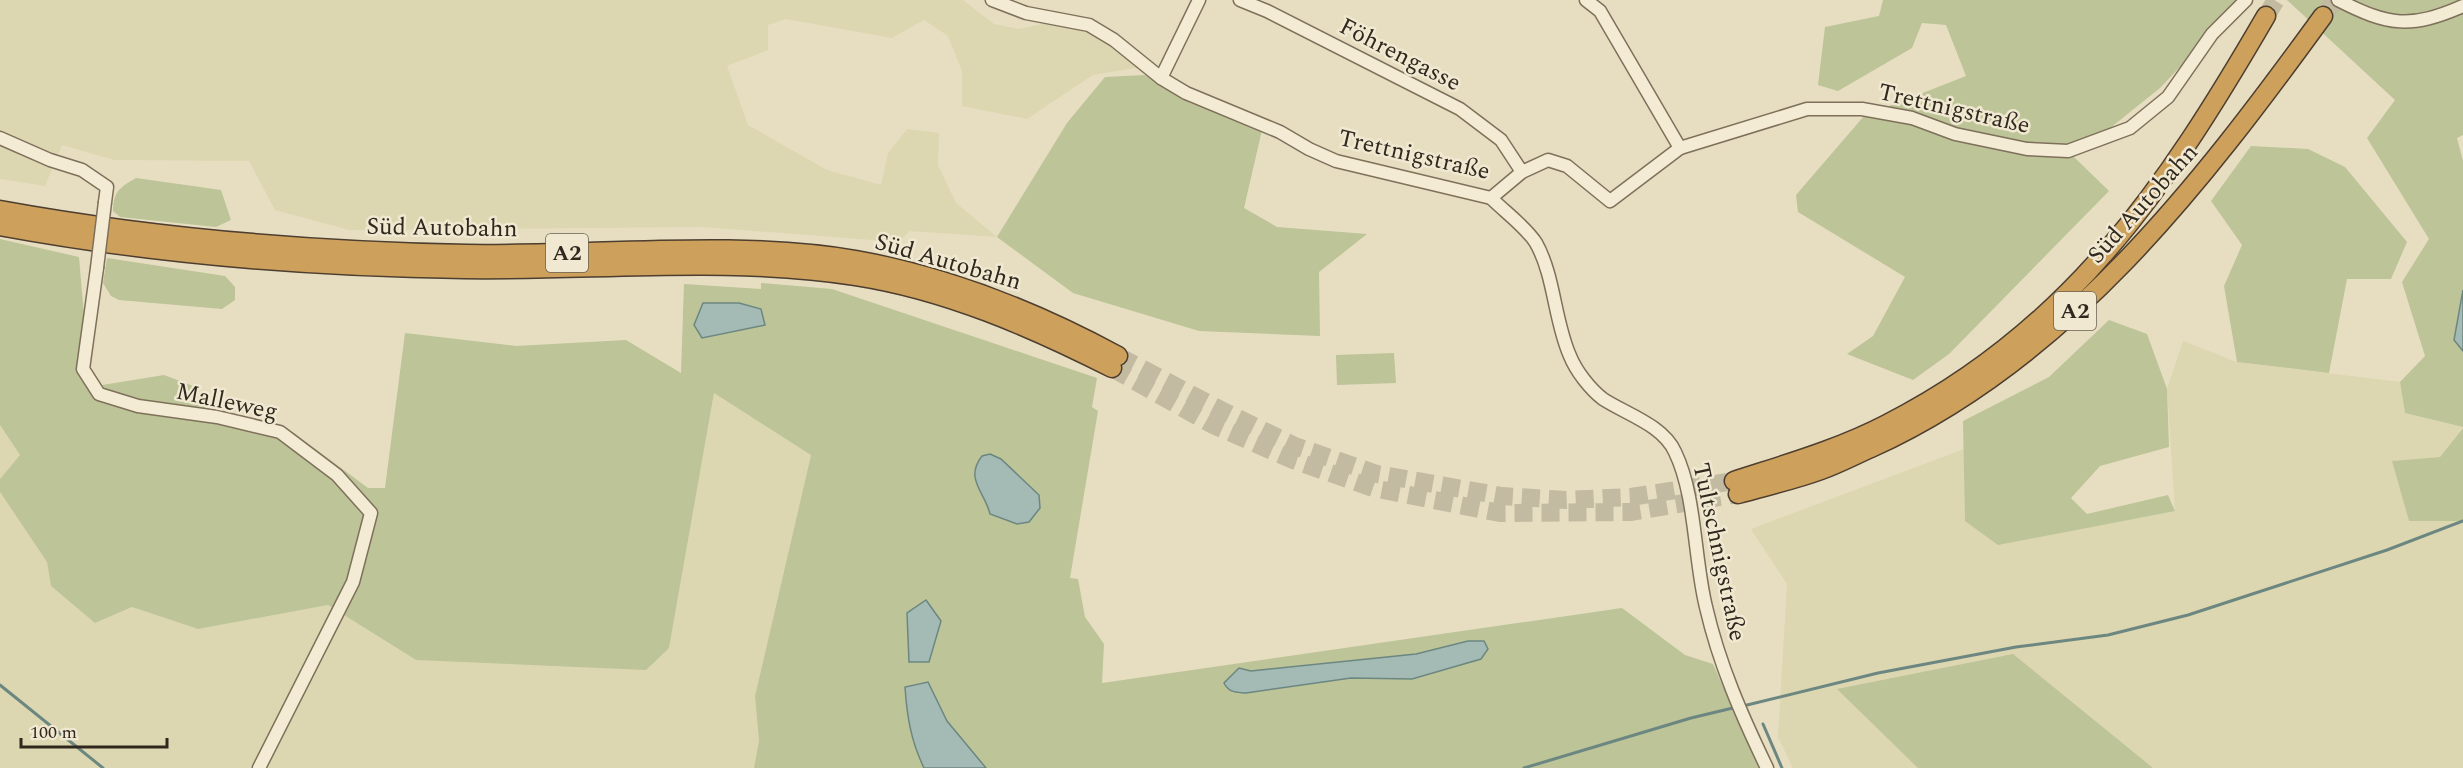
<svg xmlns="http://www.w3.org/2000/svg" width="2463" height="768" font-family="Spectral,serif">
<rect width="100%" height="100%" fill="#e7dec2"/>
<g fill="#dcd7b0">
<path d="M0 0H963L994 24 1019 29 1056 21 1076 26 1110 44 1140 67 1093 75 1027 119 962 106V71L948 36 924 20 892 38 786 19 768 25V50L727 66 748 125 827 170 881 185 888 153 907 129 939 133 938 165 956 203 997 237 910 231 898 242 702 227 349 230 275 210 249 161 114 160 62 145 45 186 0 179Z"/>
<path d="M2183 341 2237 362 2400 382 2405 413 2463 427 2440 457 2392 461 2409 520 2463 521V768H1793L1778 737 1787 584 1751 529 1964 449 1965 521 2175 511 2167 389Z"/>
<path d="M714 393 811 454 755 696 759 741 754 768H0V492L47 562 51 586 95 623 132 607 198 629 328 605 416 660 669 648Z"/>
<path d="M0 425 20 455 0 479Z"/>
</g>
<g fill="#bcc498">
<path d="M1883 0H2243L2160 88 2074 157 2109 191 1949 354 1913 380 1847 354 1873 336 1905 277 1798 212 1796 195 1864 116 1966 76 1946 25 1922 23 1912 48 1838 91 1818 85 1825 27 1879 16Z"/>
<path d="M2287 0H2463V135L2457 138 2463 161V427L2405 413 2400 382 2425 356 2402 282 2429 239 2367 138 2395 100Z"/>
<path d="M1145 75 1190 103 1262 130 1244 208 1277 227 1367 234 1319 272 1320 336 1199 331 1073 293 997 237 1067 123 1105 77Z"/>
<path d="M2251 146 2308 149 2345 167 2407 242 2391 279H2347L2329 373 2237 362 2224 286 2242 245 2211 201Z"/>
<path d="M136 178 221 190 231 220 216 227 120 217 113 211C113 192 120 187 136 178Z"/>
<path d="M0 239 79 257 90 387 164 375 193 386 208 411 294 433 368 488H385L405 333 516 346 626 340 681 373 684 284 761 289V283L832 289 1097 378 1092 407 1098 411 1070 578 1078 579 1085 617 1104 644 1102 683 1622 608 1685 655 1713 664 1759 768H754L759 741 755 696 811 455 714 393 669 648 646 670 416 660 328 605 198 629 132 607 95 623 51 586 47 562 0 492V479L20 455 0 425Z"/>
<path d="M107 258 225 276 235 287V300L222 309 119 300 111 296 103 283Z"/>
<path d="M2109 320 2147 334 2167 389 2169 447 2100 466 2071 498 2087 514 2168 495 2175 511 1998 545 1965 521 1963 421 2049 377Z"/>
<path d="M1394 353 1396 383 1337 385 1336 355Z"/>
<path d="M2463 428V521H2409L2392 461 2440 457Z"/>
<path d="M2013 654 2153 768H1918L1837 689Z"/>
</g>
<g fill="#a4bab5" stroke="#6c8781" stroke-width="1.5">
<path d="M2463 290V351L2454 340Z"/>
<path d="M703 303H739L761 309 765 325 702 338 694 325Z"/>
<path d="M990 454 1001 459 1039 495 1040 508 1029 522 1017 524 990 514C985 492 964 479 982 456Z"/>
<path d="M926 600 941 621 929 662H909L907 613Z"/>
<path d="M1468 641H1484L1488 649 1481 659 1412 679 1351 678 1246 693C1236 692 1229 693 1224 683L1239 668 1251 671 1416 654Z"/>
<path d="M928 682 947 721 986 768H924C911 741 907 717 905 687Z"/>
</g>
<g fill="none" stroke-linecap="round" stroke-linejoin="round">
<g stroke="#6c8781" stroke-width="3">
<path d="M0 685 103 768"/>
<path d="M1743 706 1878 673 2016 647 2108 635 2188 615 2387 550 2463 521"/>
<path d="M1763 724 1782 768"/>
<path d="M1524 768 1691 718 1737 707"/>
</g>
<g stroke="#c2baa1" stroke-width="18" stroke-dasharray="18 9" stroke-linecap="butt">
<path d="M2266 16 2276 0"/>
<path d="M2323 16 2335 0"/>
<path d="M1118 356 1221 410 1295 446 1377 474 1502 496 1566 500 1631 497 1734 481"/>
<path d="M1112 368 1211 424 1293 460 1373 488 1500 513 1630 512 1738 494"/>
</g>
<g stroke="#7f705b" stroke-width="15">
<g id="minor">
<path d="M992 0 1026 13 1089 25 1114 40 1161 78 1186 93 1280 132 1309 149 1336 161 1491 198"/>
<path d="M1240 0 1267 11 1460 109 1501 140 1522 172"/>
<path d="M1586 0 1600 11 1680 148"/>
<path d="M2338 0C2389 26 2410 29 2463 6"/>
<path d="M1161 78 1199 0"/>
<path d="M0 138 50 160 82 170 107 187 105 202"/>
<path d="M1491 198 1522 172 1548 160 1567 166 1610 201 1680 148 1807 109H1862L1912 118 1955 134 2027 149 2068 151 2130 128 2168 97 2212 34 2246 0"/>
<path d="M1491 198C1505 212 1526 227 1536 243 1555 277 1554 320 1570 356 1576 371 1590 389 1603 399 1626 414 1663 425 1675 452 1696 495 1694 559 1706 607 1719 664 1742 716 1767 768"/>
<path d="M97 268 83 369 99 394 138 406 217 417 280 432 337 475 371 513 353 582 259 768"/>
</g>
</g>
<g stroke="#4d3e2f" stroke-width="21">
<g id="highway">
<path d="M0 210C154 238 311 251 467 254 592 256 734 239 856 260 950 277 1035 311 1118 356"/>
<path d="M0 226C152 254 309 267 464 269 594 271 727 256 856 276 946 290 1031 327 1112 368"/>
<path d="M1734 481C1786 464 1839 449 1887 424 2070 331 2166 188 2266 16"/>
<path d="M1738 494C1766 486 1794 480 1821 470 1838 464 1855 455 1871 448 2067 359 2200 185 2323 16"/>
</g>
</g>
<use href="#minor" stroke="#f3ebd4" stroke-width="12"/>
<use href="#highway" stroke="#cda05c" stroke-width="18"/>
<g stroke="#7f705b" stroke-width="15" stroke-linecap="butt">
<path id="minor-bridge" d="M97 268 105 202"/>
</g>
<use href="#minor-bridge" stroke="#f3ebd4" stroke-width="12"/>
</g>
<g text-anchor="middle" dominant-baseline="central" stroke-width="5" stroke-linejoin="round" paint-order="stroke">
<g fill="#f0e8d0" stroke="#6a6253" stroke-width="1.5">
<rect x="546" y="234" width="42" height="38" rx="4.5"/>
<rect x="2054" y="292" width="42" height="38" rx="4.5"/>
</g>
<g font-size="22" font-weight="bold" fill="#30281e">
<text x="567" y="253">A2</text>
<text x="2075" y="311">A2</text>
</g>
<g font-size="24" fill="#30281e" stroke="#f0e8d0">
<text transform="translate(1400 55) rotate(27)">Föhrengasse</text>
<text transform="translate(1954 109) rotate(13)">Trettnigstraße</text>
<text transform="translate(1414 155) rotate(13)">Trettnigstraße</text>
<text transform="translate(2143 204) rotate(-48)">Süd Autobahn</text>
<text transform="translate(442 228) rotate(1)">Süd Autobahn</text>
<text transform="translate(948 262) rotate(16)">Süd Autobahn</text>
<text transform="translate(227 402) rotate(12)">Malleweg</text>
<text transform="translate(1719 552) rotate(78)">Tultschnigstraße</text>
</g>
</g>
<path d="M21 738v9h146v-9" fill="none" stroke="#30281e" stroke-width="3"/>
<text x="30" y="738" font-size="18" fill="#30281e" stroke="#f0e8d0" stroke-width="4.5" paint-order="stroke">100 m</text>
</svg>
